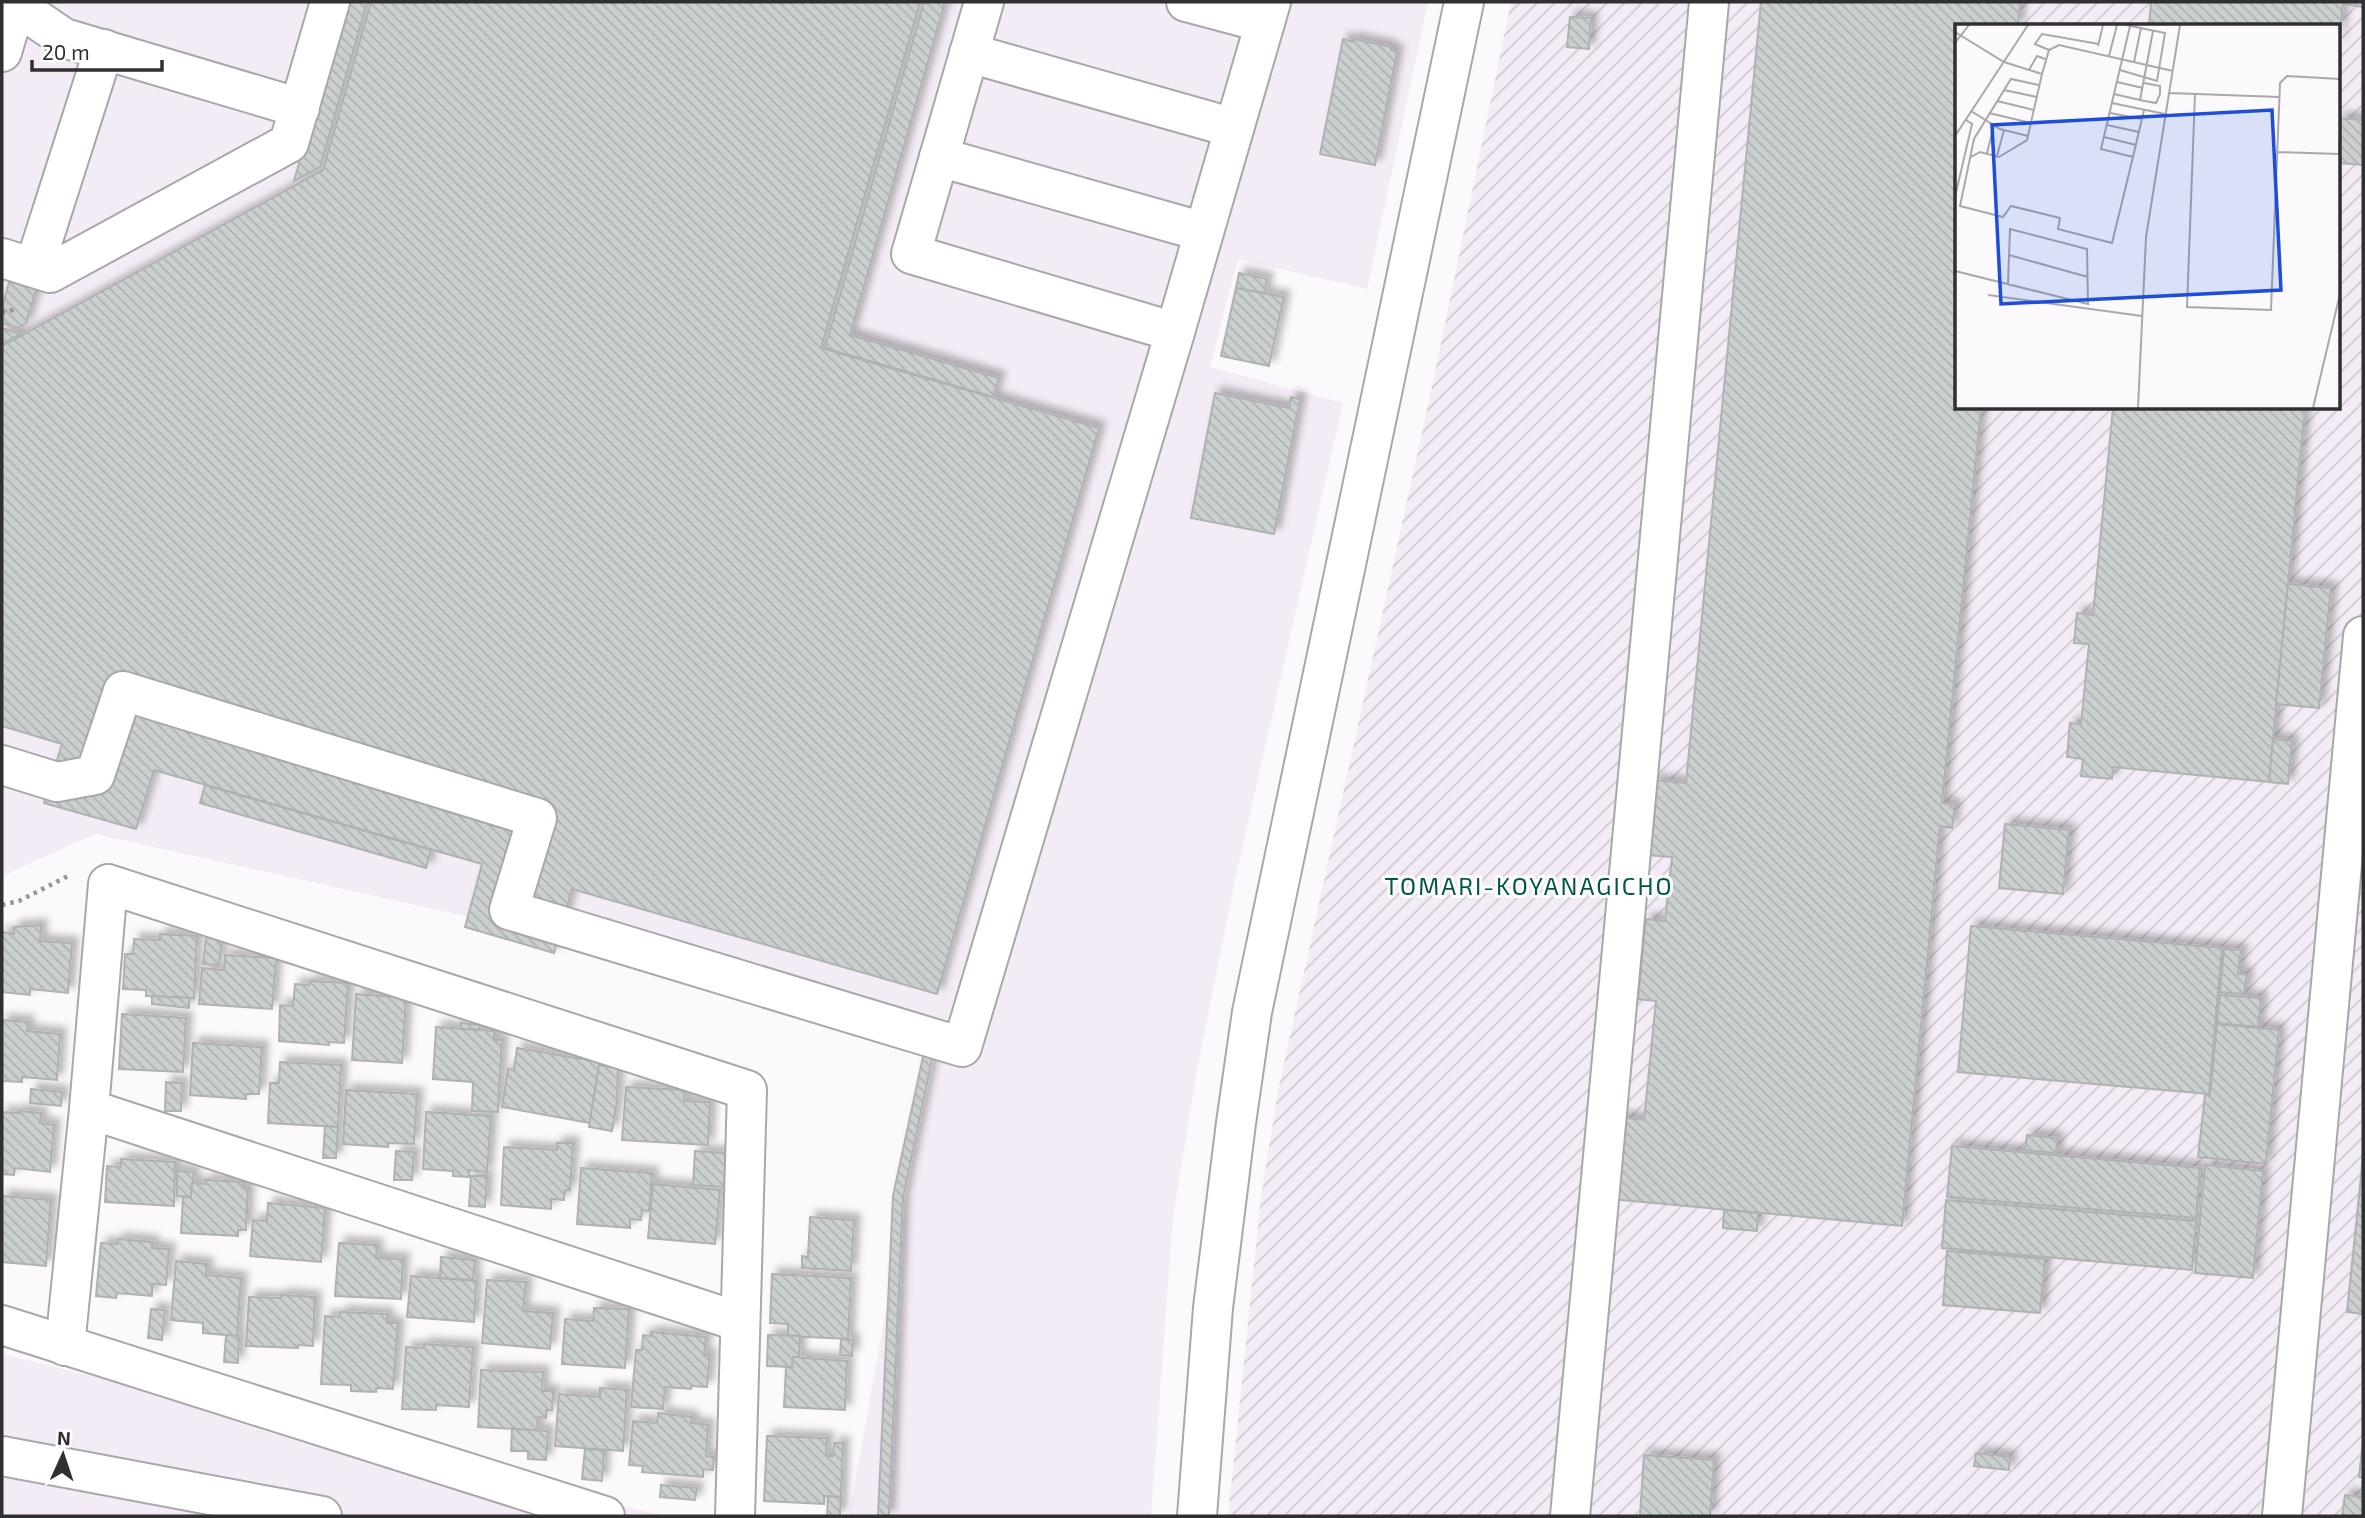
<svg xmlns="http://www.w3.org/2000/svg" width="2365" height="1518" font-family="'Exo 2',sans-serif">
<defs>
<pattern id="industrial-furrows" width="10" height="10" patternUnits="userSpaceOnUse" patternTransform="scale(1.75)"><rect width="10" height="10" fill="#f3ebf6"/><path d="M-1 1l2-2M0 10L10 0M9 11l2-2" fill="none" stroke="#d1cad3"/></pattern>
<pattern id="building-back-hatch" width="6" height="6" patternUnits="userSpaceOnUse" patternTransform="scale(1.75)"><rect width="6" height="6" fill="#cad0ce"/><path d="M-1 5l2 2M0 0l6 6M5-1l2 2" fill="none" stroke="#aeb3b1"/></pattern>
<filter id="shadow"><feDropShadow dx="6" dy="-6" stdDeviation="3.5" flood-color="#0004"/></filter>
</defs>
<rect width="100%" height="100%" fill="#fcf9fd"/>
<g fill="#f3ebf6">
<path d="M2 2H1428L1367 289 1238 259 1210 367 1343 403 1235 880 1196 1076 1173 1217 1151 1516H849L915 1146 943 1022 95 834 2 876Z"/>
<path d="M2 1354 664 1516H2Z"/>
</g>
<path fill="url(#industrial-furrows)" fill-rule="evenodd" d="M1511 2H2363V1516H1228L1261 1197 1278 1091 1432 387ZM1957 26H2339V408H1957Z"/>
<g fill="url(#building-back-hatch)" stroke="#aeb3b1" stroke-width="2" filter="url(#shadow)">
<path d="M345 2H367L320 167 294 181Z"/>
<path d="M371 2H920L821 348 1099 428 937 994 572 889 554 953 465 927 482 864 154 770 136 829 44 803 62 744 2 726V346L323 170Z"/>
<path d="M924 2H945L850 335 999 378 993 397 825 348Z"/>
<path d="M1761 2H2020L2018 26H1957V408H1981L1942 803 1955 805 1952 828 1940 826 1902 1226 1612 1199 1620 1117 1644 1120 1656 1001 1638 999 1646 919 1665 921 1672 857 1645 855 1652 780 1686 783Z"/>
<path d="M2151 2H2343L2339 46V26H2149Z"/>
<path d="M2343 2H2363V7L2343 4Z"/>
<path d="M1570 17 1591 18 1589 49 1567 47Z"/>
<path d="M1343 39 1354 42V39L1391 47V50L1397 52 1375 165 1320 154Z"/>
<path d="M2339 118 2363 120V165L2339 163Z"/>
<path d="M1239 273 1267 279 1264 294 1236 288Z"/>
<path d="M11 275 38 283 26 323 18 328 2 323V308Z"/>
<path d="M1236 288 1284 297 1269 366 1221 356Z"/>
<path d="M2 328 20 334 2 344Z"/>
<path d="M1215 393 1289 408 1291 397 1300 399 1274 534 1191 518Z"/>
<path d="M2113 408H2305L2269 782 2113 767 2112 779 2081 776 2083 759 2067 757 2070 723 2081 724 2089 644 2074 643 2077 613 2093 615Z"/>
<path d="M2288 584 2331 588 2319 708 2276 704Z"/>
<path d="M2273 739 2292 741 2288 784 2269 782Z"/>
<path d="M205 785 431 850 426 868 200 803Z"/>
<path d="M2005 824 2069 830 2063 894 1999 888Z"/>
<path d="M41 925 40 941 72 943 68 993 30 989V995L2 992V932L14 934V927Z"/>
<path d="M1971 926 2222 948 2209 1094 1958 1072Z"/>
<path d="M160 934 197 936 194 998 146 996V990L123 989 125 954H133L134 939 160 940Z"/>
<path d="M206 937 222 939 219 965 203 964Z"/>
<path d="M2224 949 2241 950 2238 974H2247L2244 994 2220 992Z"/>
<path d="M225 955 276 958 272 1009 199 1004 202 968 224 970Z"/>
<path d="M310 981 348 983 344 1043 329 1042V1045L279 1041 280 1005 293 1006 295 984 309 985Z"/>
<path d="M356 994 406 998 402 1063 352 1060Z"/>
<path d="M2220 995 2261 998 2258 1027 2217 1023Z"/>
<path d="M152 996 189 998V1008L152 1004Z"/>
<path d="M122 1014 186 1018 183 1072 119 1069Z"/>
<path d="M2 1020 28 1022 27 1031 60 1034 57 1080 22 1077V1082L2 1081Z"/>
<path d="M461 1023 480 1025 479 1030 461 1029Z"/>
<path d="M2217 1024 2279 1030 2266 1164 2198 1157 2205 1095H2210Z"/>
<path d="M436 1027 494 1031V1040H502L498 1112 472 1111 473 1082 433 1079Z"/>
<path d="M193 1043 262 1047 259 1094H246V1099L190 1095Z"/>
<path d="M517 1048 600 1062 590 1123 502 1107 508 1069 514 1070Z"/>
<path d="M924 1052 933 1054 903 1198 889 1516H878L893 1196Z"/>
<path d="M280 1062 341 1065 338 1127 268 1123 270 1083H279Z"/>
<path d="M599 1065 618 1068 617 1101 612 1131 589 1127Z"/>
<path d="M166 1082 182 1083 181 1111H165Z"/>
<path d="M626 1087 685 1090 684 1101 710 1102 708 1145 622 1140Z"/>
<path d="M31 1089 62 1092 61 1106 30 1103Z"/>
<path d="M346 1090 417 1094 414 1144 388 1143V1147L343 1144Z"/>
<path d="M19 1111 41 1113 40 1123 54 1125 50 1172 15 1168 14 1175 2 1174V1112L19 1113Z"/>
<path d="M426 1112 491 1116 487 1172 469 1170V1177L453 1176V1171L423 1169Z"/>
<path d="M325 1126 338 1127 336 1158H323Z"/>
<path d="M2027 1135 2057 1138 2056 1153 2025 1150Z"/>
<path d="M557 1143H573L570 1190H565L564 1200 551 1199V1209L501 1205 504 1147 557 1150Z"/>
<path d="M1952 1146 2200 1168 2196 1218 1947 1197Z"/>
<path d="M396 1151 414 1152 412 1180H394Z"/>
<path d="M695 1151 727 1153 724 1187 693 1185Z"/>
<path d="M2363 1153V1187H2360Z"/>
<path d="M121 1159 175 1162 174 1206 105 1202 107 1166 121 1167Z"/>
<path d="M2205 1165 2263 1171 2253 1278 2195 1273Z"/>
<path d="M581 1168 652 1173 649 1211 642 1210 641 1220 630 1219V1228L577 1224Z"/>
<path d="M177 1171 194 1172 191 1197 177 1196Z"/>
<path d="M471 1176H487L485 1207 469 1206Z"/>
<path d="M206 1180 243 1182V1187L248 1188 246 1230H238V1236L181 1233 183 1197H191L192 1183 206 1184Z"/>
<path d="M653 1184 720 1190 715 1244 648 1238Z"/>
<path d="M2360 1187H2363V1314L2347 1312Z"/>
<path d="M2 1196 51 1200 46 1266 2 1262Z"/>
<path d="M1946 1200 2196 1221 2192 1270 1942 1248Z"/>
<path d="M268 1203 325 1208 321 1262 250 1256 253 1220 267 1221Z"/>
<path d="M1724 1210 1758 1213 1757 1231 1723 1228Z"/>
<path d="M810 1217 854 1220 851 1271 802 1268V1256L808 1257Z"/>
<path d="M118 1239 153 1242 152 1248 169 1249 166 1285 152 1284V1296L117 1293 116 1298 96 1296 101 1243 117 1244Z"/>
<path d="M339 1243 377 1245 376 1258 403 1259 401 1299 335 1296Z"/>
<path d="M1947 1251 2045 1259 2040 1313 1943 1305Z"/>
<path d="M441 1257 475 1260 473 1280 440 1278Z"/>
<path d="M176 1261 207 1264 206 1275 241 1278 237 1336 203 1333V1323L171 1320Z"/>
<path d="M772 1274 851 1278 848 1339 788 1336V1324L770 1323Z"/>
<path d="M411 1276 476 1281 474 1322 407 1317Z"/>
<path d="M487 1280 526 1282 523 1311 553 1313 550 1349 482 1343Z"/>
<path d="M281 1295 315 1297 313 1346 298 1345V1348L246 1346 249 1297 281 1298Z"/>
<path d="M594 1308 629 1309 625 1368 562 1364 565 1319 593 1321Z"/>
<path d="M151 1309 165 1310 162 1340 148 1338Z"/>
<path d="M340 1312 387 1314V1323H398L393 1389 376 1388V1392L351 1391V1385L321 1384 325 1316 340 1317Z"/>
<path d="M651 1332 706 1337 704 1355H710L707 1387 691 1386V1389L665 1387 663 1409 631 1407 636 1350H642L643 1335 651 1336Z"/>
<path d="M226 1335 239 1336 238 1363 224 1362Z"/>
<path d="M768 1335 800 1336 799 1357H793L792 1367 767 1366Z"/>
<path d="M841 1339 853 1340 852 1356 840 1355Z"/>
<path d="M424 1344 473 1347 469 1407 436 1405V1410L402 1409 406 1347 424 1348Z"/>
<path d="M793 1357 847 1361 845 1410 784 1407 786 1367H792Z"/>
<path d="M481 1370 543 1372 542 1391H553L552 1410H546V1418L538 1417 537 1430 478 1427Z"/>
<path d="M600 1388 627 1390 623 1451 555 1446 559 1394 600 1397Z"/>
<path d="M658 1413 692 1417 691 1423 708 1425 706 1456 714 1457 713 1470 703 1469V1477L642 1472 643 1466 629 1465 633 1421 657 1423Z"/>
<path d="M512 1429 548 1431 546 1460 528 1459V1451H511Z"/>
<path d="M767 1436 827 1438 826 1456H833L834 1443H843L841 1497 824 1496V1504L764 1501Z"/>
<path d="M2363 1440V1478L2359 1477Z"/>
<path d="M585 1449 604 1450 602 1481 582 1479Z"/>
<path d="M1976 1453 2010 1457 2009 1470 1974 1466Z"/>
<path d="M1644 1455 1714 1460 1710 1516H1640Z"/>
<path d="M661 1485 697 1488 695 1500 660 1497Z"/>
<path d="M2345 1495 2363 1497V1516H2342Z"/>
<path d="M828 1496 841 1497 840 1516H827Z"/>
</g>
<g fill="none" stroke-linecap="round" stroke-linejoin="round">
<g stroke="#aaa7ab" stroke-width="42">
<g id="minor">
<path d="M11 2 64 38 300 108"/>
<path d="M1186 2 1265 23"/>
<path d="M2 52 16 5"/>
<path d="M969 53 1234 128"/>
<path d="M939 157 1204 232"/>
<path d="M2 258 50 273 289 143 330 2"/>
<path d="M34 268 104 49"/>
<path d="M1175 332 1271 2"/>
<path d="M2 765 57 782 95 775 123 691 537 818 509 910 962 1047 1175 332 911 254 984 2"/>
<path d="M89 1109 740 1322"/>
<path d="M2 1325 605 1516"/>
<path d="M65 1346 89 1109 108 884 747 1090 735 1516"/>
<path d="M2 1456 322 1516"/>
<path d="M1197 1516 1213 1308 1236 1123 1252 1012 1464 2"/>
<path d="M1570 1516 1709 2"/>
<path d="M2282 1516 2363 636"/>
</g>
</g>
<g stroke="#979598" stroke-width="4.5" stroke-dasharray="3.5 5" stroke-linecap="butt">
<path d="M2 312 6 313 17 308"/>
<path d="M2 905 19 901 68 876"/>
</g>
<use href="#minor" stroke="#fff" stroke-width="38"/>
</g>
<g text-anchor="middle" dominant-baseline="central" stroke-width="6" stroke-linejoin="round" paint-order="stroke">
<g font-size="24" letter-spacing="2" fill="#005744" stroke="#fff">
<text x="1529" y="885">TOMARI-KOYANAGICHO</text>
</g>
</g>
<g transform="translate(1955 24)">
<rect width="385" height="385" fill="#fcf9fd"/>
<path fill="none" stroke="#aaa8ab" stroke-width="2" d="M0 8 49 38 87 50 94 26 104 21 218 47M0 19 14 1M143 22 148 1M94 26 80 20 87 10 144 20M154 32 162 1M179 38 186 4M74 46 82 32 90 35M165 46 202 57 210 9 171 1M162 58 188 64M84 61 56 55 19 115 5 182 48 193 56 182 105 194 103 205 157 219 178 133 146 125 175 2M49 66 82 73M214 69 324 73M159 70 185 76 198 7M240 70 232 283 316 286 325 59 332 52 385 55M185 76 201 79 205 70V62L189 59M42 77 79 86M157 79 210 90M16 87 45 105 73 112M34 89 76 99M155 89 187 95M152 101 184 108M0 112 73 1M149 113 181 121M322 128 384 130 385 112M32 129 39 101M42 132 49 106M16 133 25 128 44 133 72 116 87 50M178 133 189 86M0 173 17 100 11 96M54 231 133 253M0 247 133 280 132 225 55 205 53 260M33 271 187 292M0 320V342M183 384 191 213 225 1M358 384 385 270M385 384V348"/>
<path fill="#1d4ed8" fill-opacity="0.15" stroke="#1d4ed8" stroke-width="3.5" d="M317 86 326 266 46 280 37 101Z"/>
<rect width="385" height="385" fill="none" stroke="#302f31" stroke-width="3.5"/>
</g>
<rect width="2365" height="1518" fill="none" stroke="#302f31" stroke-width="7"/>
<g transform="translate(63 1455) rotate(3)" stroke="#ffffff" stroke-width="5" paint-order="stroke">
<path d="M0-5L12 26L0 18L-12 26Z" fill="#302f31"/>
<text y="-10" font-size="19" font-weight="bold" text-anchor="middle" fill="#302f31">N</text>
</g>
<path d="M32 60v10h130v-10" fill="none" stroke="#302f31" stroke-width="3.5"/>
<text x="42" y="60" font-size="21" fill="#302f31" stroke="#ffffff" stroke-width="5" paint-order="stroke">20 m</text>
</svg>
